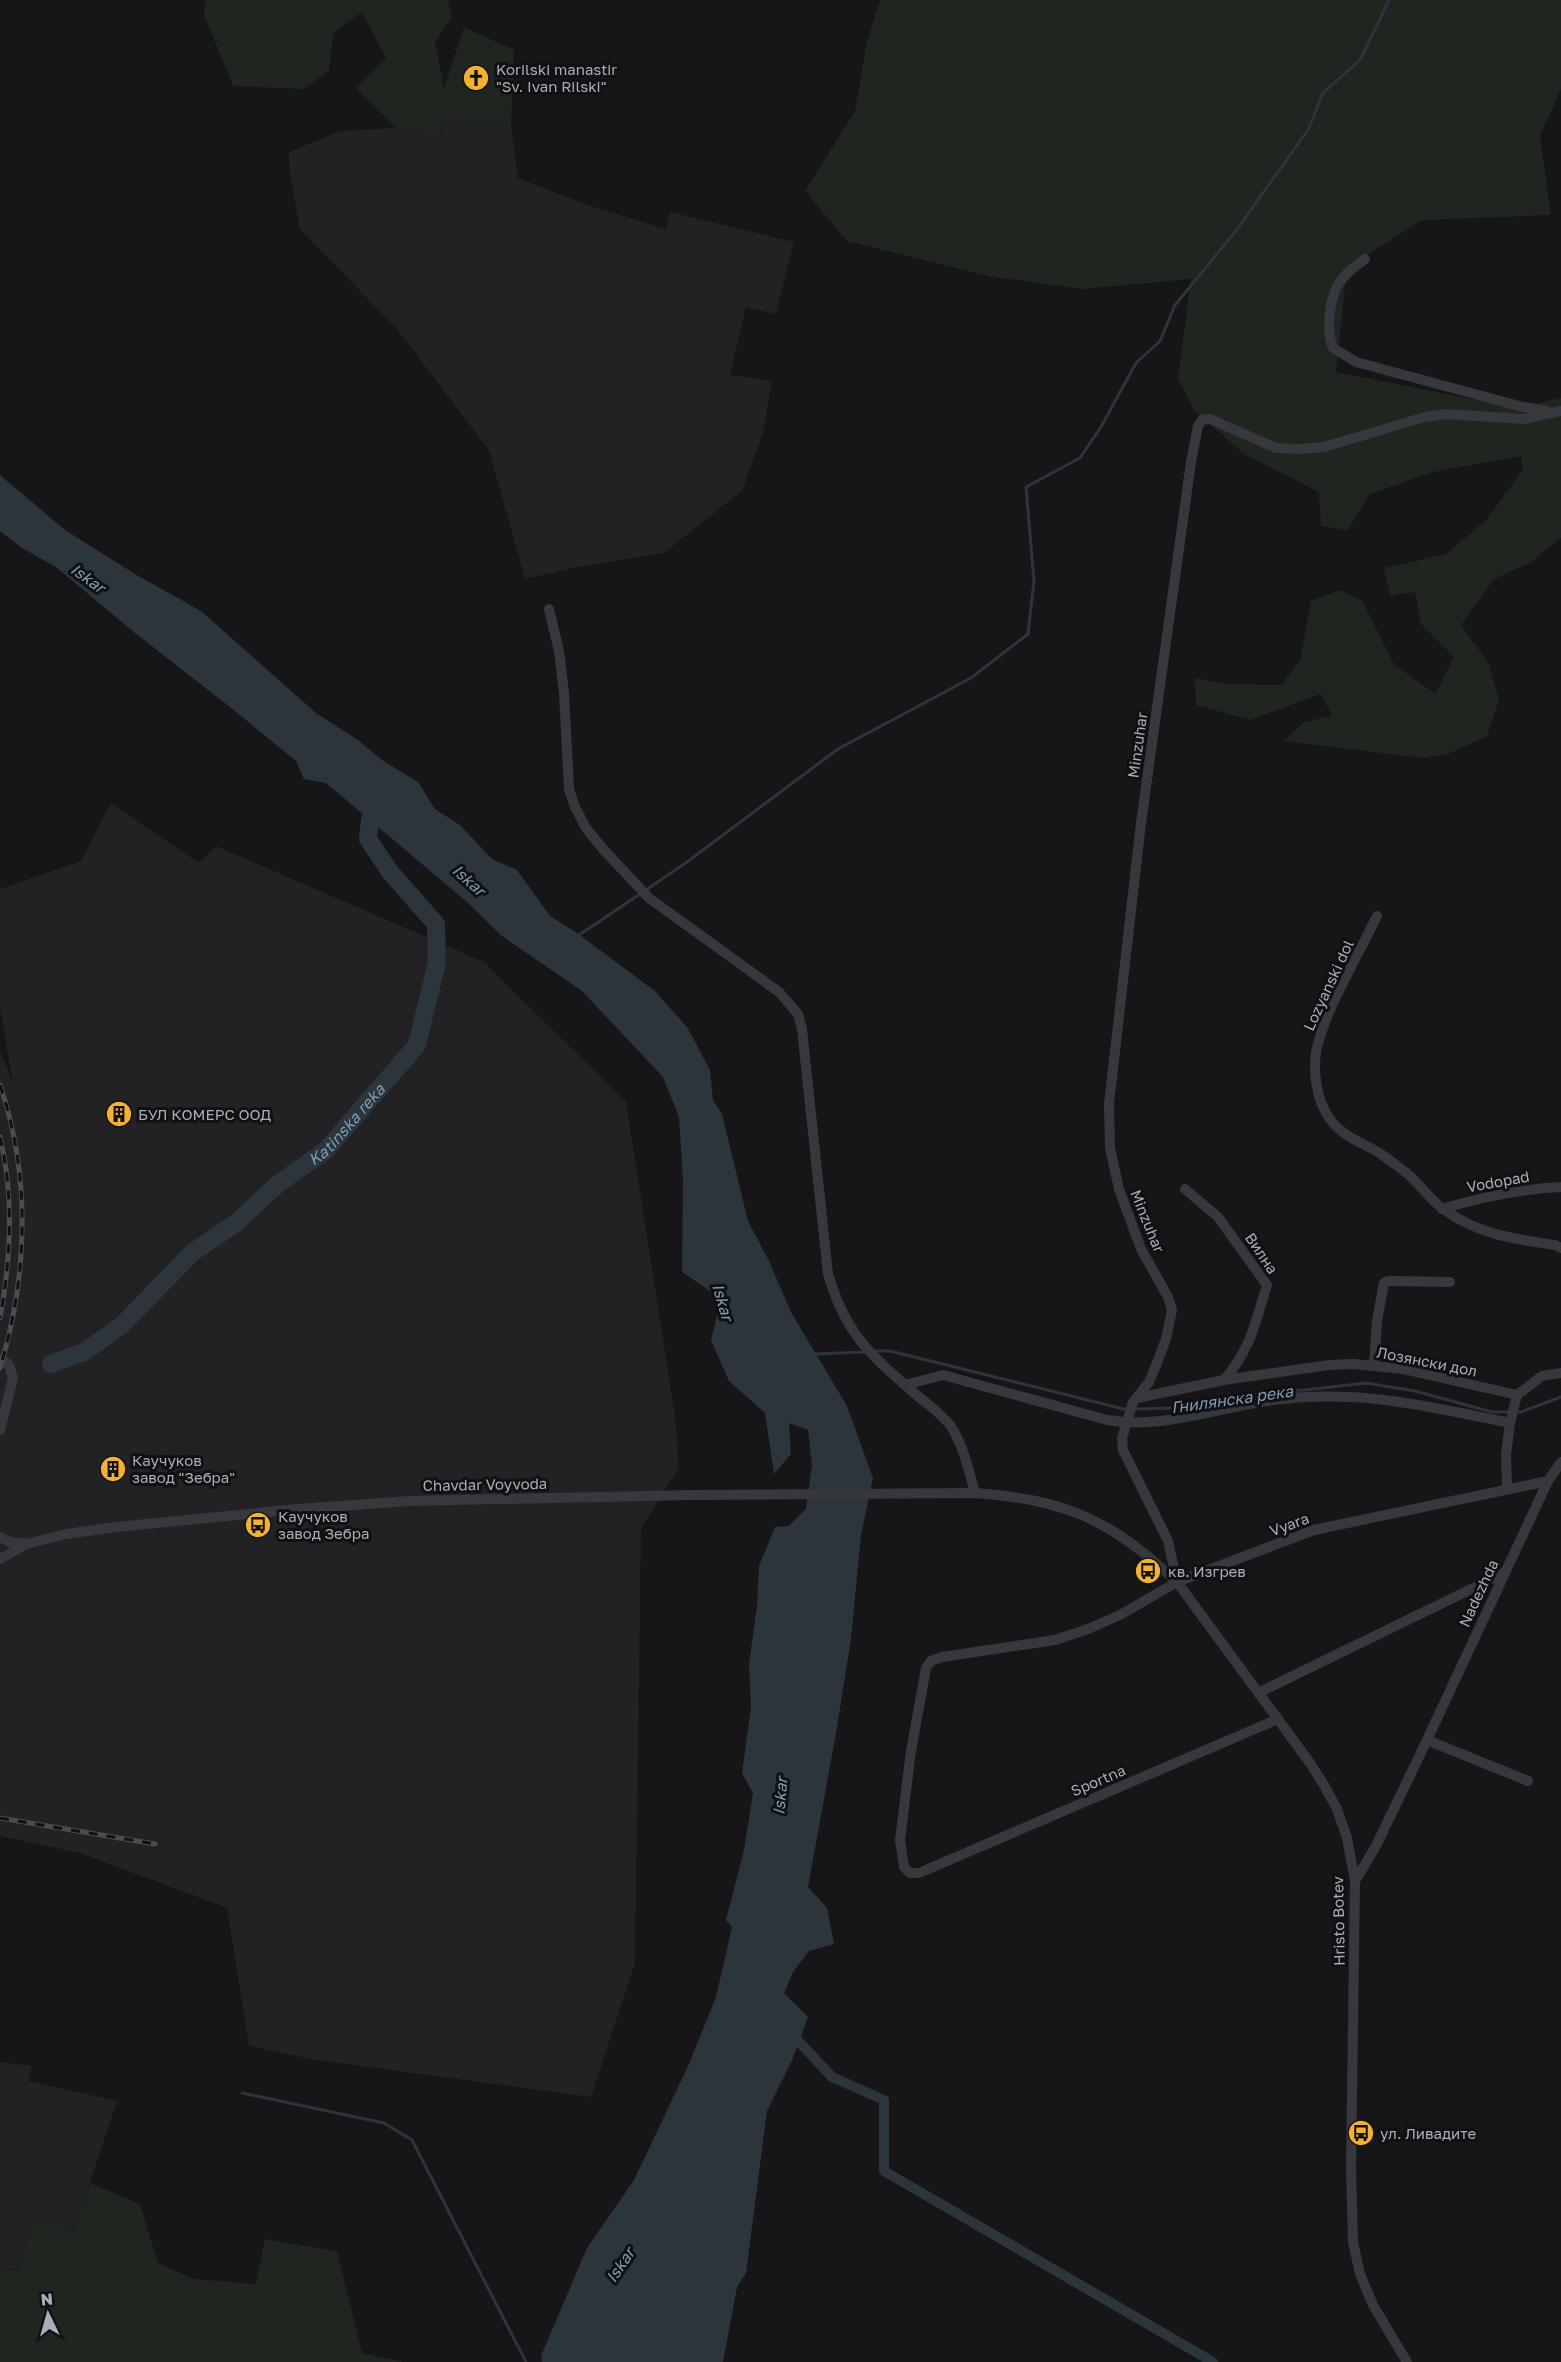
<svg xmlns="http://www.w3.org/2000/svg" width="1561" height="2362" font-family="'Golos Text',sans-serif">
<rect width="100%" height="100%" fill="#161618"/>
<g fill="#222225">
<path d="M444 119 511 126 518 178 587 205 666 229 670 212 794 242 776 314 746 307 730 375 772 381 763 432 742 491 664 553 572 568 525 579 489 450 396 328 300 229 290 174 289 152 340 131 395 128 439 139Z"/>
<path d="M111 803 199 863 216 846 484 962 626 1102 675 1416 679 1468 641 1528 635 1963 591 2097 316 2060 249 2046 227 1908 80 1853 0 1836V1051L13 1083 0 1007V889L81 861Z"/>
<path d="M0 2062 32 2066 28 2081 117 2101 73 2232 18 2271 0 2266Z"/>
</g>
<g fill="#1e261f">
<path d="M205 0H448L452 17 435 42 444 89 464 27 514 50 511 126 444 119 439 139 395 128 356 88 386 58 362 12 333 34 329 71 304 89 233 86 204 15Z"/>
<path d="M880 0H1561V89L1540 136 1551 215 1422 220 1347 268 1336 372 1496 404 1538 403 1561 398V538L1530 563 1494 579 1461 625 1489 664 1499 700 1487 736 1448 754 1423 758 1283 741 1304 722 1332 716 1321 694 1250 720 1196 705 1195 678 1227 684 1281 685 1300 660 1311 601 1341 590 1363 602 1394 664 1435 694 1454 657 1421 624 1415 592 1390 595 1384 568 1446 554 1486 520 1523 470 1521 456 1433 472 1370 494 1348 530 1321 526 1319 492 1244 454 1195 411 1178 379 1191 279 1082 289 988 276 847 241 805 191 855 111 867 41Z"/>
<path d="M90 2183 140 2204 158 2263 193 2279 256 2284 265 2239 337 2251 362 2353 403 2362H0V2266L18 2271 35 2217 73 2232Z"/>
</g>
<path fill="#2c353c" d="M0 475 65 530 135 574 201 611 316 713 358 740 382 760 418 782 435 809 460 825 492 859 517 870 550 916 577 933 655 991 687 1027 710 1070 713 1100 722 1114 748 1221 769 1261 791 1312 847 1406 873 1478 861 1535 851 1639 836 1733 808 1887 827 1908 834 1944 809 1951 793 1972 784 1993 808 2017 793 2058 767 2111 746 2273 737 2287 723 2362H542L541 2356 587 2248 634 2180 689 2064 716 1997 732 1927 726 1920 744 1850 753 1793 742 1773 751 1707 749 1664 757 1606 759 1566 775 1527 789 1526 806 1509 812 1465 808 1430 789 1423 791 1454 774 1474 765 1413 729 1381 711 1340 718 1312 713 1293 682 1272 683 1180 679 1117 663 1077 582 991 502 936 467 902 326 783 304 779 296 761 230 707 135 633 56 567 22 548 0 531Z"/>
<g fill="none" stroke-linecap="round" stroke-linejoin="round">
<g stroke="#2c353c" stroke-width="3">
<path d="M646 890 687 862 838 749 971 678 1028 634 1034 581 1026 487 1080 458 1101 427 1136 363 1160 341 1175 305 1235 232 1308 130 1323 93 1360 60 1389 0"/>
<path d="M576 937 640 894"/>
<path d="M875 1351H890L1128 1410"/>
<path d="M815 1354 865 1352"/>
<path d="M1134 1409 1180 1408 1203 1401 1218 1404 1265 1392 1305 1390 1366 1383 1415 1391 1492 1412H1521L1561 1397"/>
<path d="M242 2093 384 2123 412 2140 526 2362"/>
</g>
<path stroke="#2c353c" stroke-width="10" d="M791 2033 832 2077 884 2100V2171L1213 2362"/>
<path stroke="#2c353c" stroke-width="18" id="s1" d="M51 1364 84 1352 122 1325 193 1252 236 1223 278 1184 326 1150 417 1045 437 962 436 924 390 872 368 839 370 820 376 797"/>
<g stroke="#37383d" stroke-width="10">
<path d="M1365 259C1356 266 1346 272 1340 282 1329 298 1326 330 1333 348L1356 362 1523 407 1547 411"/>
<path d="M549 609 559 651 564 693 569 789 575 807 586 828 603 849 649 898 779 992 798 1014 802 1029 828 1274C845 1331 867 1353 912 1391 924 1402 943 1414 952 1428 964 1448 969 1471 975 1493"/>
<path d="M1377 916C1359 954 1331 999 1319 1040 1311 1065 1315 1102 1333 1123 1345 1137 1362 1143 1378 1152 1387 1158 1396 1165 1404 1171 1419 1182 1429 1199 1443 1209 1477 1234 1514 1239 1555 1245L1561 1248"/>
<path d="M1185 1189 1218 1217 1267 1285C1255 1323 1251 1349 1224 1380"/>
<path d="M1442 1209C1482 1197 1519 1189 1561 1187"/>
<path d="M0 1358 9 1365 13 1378 0 1430"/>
<path d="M1374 1366 1377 1321 1384 1283 1389 1281 1450 1282"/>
<path d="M905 1385 943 1375 1107 1420C1162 1430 1219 1407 1274 1400 1358 1389 1428 1406 1510 1423L1517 1395"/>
<path d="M1517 1395 1542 1376 1561 1373"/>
<path d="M1137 1398 1224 1380 1329 1365 1353 1364 1403 1369 1517 1395"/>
<path d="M1507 1488 1506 1455 1510 1423"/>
<path d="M0 1537 10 1542 26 1544 67 1534 116 1527 298 1509 409 1501 691 1495 975 1493C1066 1500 1110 1519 1177 1582"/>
<path d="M0 1559 26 1544"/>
<path d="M1258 1693 1504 1573"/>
<path d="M1278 1719 919 1873H910L904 1867 900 1840 911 1751 926 1668 931 1661 942 1657 1055 1640 1088 1629 1120 1615 1177 1582 1314 1530 1548 1481"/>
<path d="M1427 1740 1528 1781"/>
<path d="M1355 1881 1376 1846 1427 1740 1548 1481 1561 1462"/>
<path d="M1407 2362 1373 2305 1360 2274 1353 2242 1351 2169 1355 1881 1347 1838 1337 1809 1324 1785 1310 1763 1177 1582 1168 1541 1123 1450 1122 1438 1133 1402 1149 1382 1157 1363 1166 1339 1172 1310 1168 1297 1141 1249 1119 1189 1110 1148 1109 1104 1141 823 1191 462 1198 426 1202 420 1210 419 1276 448 1300 449 1324 447 1425 417 1446 414 1524 419 1561 411"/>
</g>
<g stroke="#4a4c52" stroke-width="5">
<g id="rail">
<path d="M0 1085C31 1176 28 1276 0 1368"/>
<path d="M0 1137C14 1195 11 1259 0 1318"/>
<path d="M0 1818 155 1844"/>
</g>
</g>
<use href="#rail" stroke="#111113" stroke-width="3" stroke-dasharray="9" stroke-linecap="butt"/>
</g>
<defs>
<g id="church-disc" transform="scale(1.35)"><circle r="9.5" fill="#f2b134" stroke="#111113"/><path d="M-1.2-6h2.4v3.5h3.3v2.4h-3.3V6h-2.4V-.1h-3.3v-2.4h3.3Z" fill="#111"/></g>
<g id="building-disc" transform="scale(1.35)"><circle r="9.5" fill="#f2b134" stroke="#111113"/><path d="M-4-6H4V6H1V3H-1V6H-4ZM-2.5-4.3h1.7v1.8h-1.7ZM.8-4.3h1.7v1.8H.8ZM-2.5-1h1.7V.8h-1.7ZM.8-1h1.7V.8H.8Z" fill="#111"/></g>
<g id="bus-disc" transform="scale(1.35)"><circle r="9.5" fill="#f2b134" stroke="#111113"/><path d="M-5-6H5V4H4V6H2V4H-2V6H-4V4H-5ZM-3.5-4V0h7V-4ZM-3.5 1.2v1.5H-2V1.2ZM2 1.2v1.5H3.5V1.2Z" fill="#111"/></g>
</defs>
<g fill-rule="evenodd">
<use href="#church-disc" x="476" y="78"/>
<use href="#building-disc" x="119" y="1114"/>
<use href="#building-disc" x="113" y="1469"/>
<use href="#bus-disc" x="258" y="1525"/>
<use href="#bus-disc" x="1148" y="1571"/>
<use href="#bus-disc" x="1361" y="2133"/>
</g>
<g text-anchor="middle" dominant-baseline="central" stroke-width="6" stroke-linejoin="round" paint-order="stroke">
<g font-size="15" fill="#a8adb8" stroke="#111113" text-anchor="start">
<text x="496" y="69">Korilski manastir<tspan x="496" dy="17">"Sv. Ivan Rilski"</tspan></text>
<text x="138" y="1114">БУЛ КОМЕРС ООД</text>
<text x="132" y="1460">Каучуков<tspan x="132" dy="17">завод "Зебра"</tspan></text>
<text x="278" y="1516">Каучуков<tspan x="278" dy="17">завод Зебра</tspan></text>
<text x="1168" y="1571">кв. Изгрев</text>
<text x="1380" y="2133">ул. Ливадите</text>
</g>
<g font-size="15" fill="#a8adb8" stroke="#111113">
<text transform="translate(1137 745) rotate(-82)">Minzuhar</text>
<text transform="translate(1328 985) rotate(-65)">Lozyanski dol</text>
<text transform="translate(1498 1181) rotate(-10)">Vodopad</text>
<text transform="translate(1148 1221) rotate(68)">Minzuhar</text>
<text transform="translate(1262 1253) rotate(56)">Вилна</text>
<text transform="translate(1427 1361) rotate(11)">Лозянски дол</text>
<text transform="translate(485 1484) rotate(-1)">Chavdar Voyvoda</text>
<text transform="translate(1289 1524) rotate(-20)">Vyara</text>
<text transform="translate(1478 1593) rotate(-65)">Nadezhda</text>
<text transform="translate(1098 1780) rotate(-23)">Sportna</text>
<text transform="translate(1338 1921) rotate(-91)">Hristo Botev</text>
</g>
<g font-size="16" font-style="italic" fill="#7f9bb3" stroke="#111113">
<text transform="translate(88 578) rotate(36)">Iskar</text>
<text transform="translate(469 880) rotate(42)">Iskar</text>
<text stroke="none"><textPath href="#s1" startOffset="384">Katinska reka</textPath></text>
<text transform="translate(723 1302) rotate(74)">Iskar</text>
<text transform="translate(1232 1399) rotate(-8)">Гнилянска река</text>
<text transform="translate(780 1796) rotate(-85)">Iskar</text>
<text transform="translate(620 2265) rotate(-56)">Iskar</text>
</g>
</g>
<g transform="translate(48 2314) rotate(355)" stroke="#111113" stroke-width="4.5" paint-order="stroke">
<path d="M0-4.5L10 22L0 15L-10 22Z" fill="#a8adb8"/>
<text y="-9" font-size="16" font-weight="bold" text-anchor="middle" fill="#a8adb8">N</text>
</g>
</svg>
